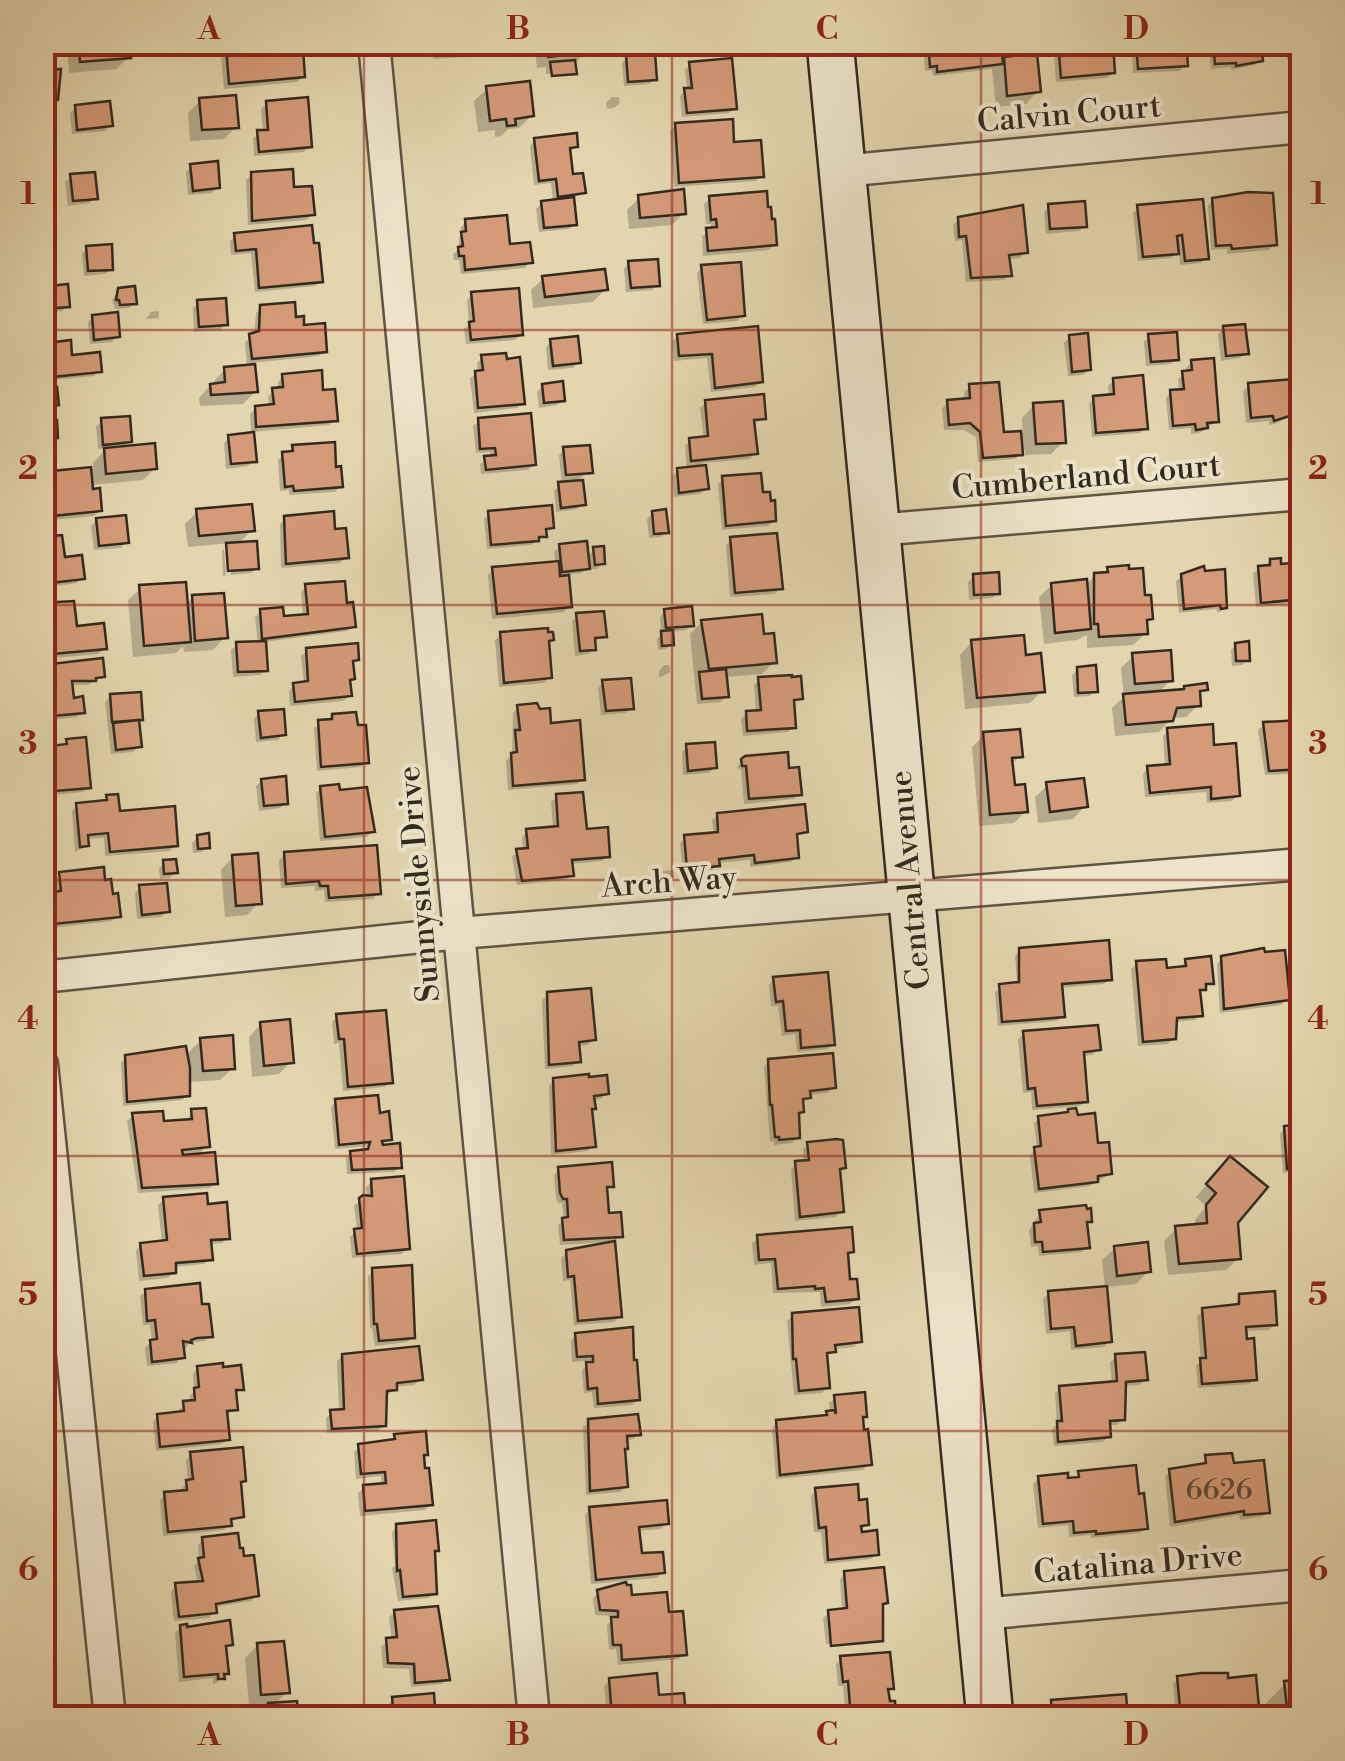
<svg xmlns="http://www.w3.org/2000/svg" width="1345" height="1761" font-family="'Libre Bodoni',serif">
<rect width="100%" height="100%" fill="#e3d6af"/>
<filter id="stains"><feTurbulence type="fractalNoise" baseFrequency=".002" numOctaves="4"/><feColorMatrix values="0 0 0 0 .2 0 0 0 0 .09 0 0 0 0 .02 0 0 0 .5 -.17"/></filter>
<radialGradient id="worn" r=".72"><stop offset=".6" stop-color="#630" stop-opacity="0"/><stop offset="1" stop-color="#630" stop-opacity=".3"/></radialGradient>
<g fill="#0003">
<path d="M55 42H69L70 46 73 42H127L129 57 116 69 69 73 67 50 52 52Z"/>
<path d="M148 42H156L157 48 151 53 143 54 142 48Z"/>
<path d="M168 42H212V49L207 54 185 56 184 43 176 51 169 52Z"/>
<path d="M234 42H289L303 76 297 82 224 89 221 55 227 49H234Z"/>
<path d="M432 42H477V45L465 57 433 59Z"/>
<path d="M534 42H585L586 52 573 65 572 75V72L546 74V67L537 68Z"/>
<path d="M657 42H725L658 50Z"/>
<path d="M923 42H998L1000 63 1005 59 1038 91 1026 104 996 107 992 69 933 76 932 70 925 71Z"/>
<path d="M1053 42H1110L1113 72 1107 78 1056 82Z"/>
<path d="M1131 42H1183L1185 65 1180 71 1133 73Z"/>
<path d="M1208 42H1259L1260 60 1255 65 1231 70V67L1211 69Z"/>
<path d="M1286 42H1302V59L1287 60Z"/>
<path d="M627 58 654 79 649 84 624 86 622 63Z"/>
<path d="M690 65 735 108 729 113 682 117 680 96 687 89 685 70Z"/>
<path d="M487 89 531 116 519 128 508 129 501 136 495 137V130L478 132 474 101Z"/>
<path d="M612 97H619L620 103 614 108 607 109 606 103Z"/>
<path d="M200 101 236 127 224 139 190 141 188 113Z"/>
<path d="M267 103 310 146 304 152 254 156 253 138 263 132 261 109Z"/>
<path d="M76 107 110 126 105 131 72 134 70 113Z"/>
<path d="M676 125 732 145 761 176 756 181 674 187 670 131Z"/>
<path d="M535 140 576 146 570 152 571 177 583 192 572 199 575 224 569 229 539 232 536 209 542 203 553 202 551 183 534 185 530 146Z"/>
<path d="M191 167 218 187 212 193 188 195 186 172Z"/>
<path d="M252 175 292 190 312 214 307 220 248 225 246 180Z"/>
<path d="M71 177 95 198 89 203 68 206 65 182Z"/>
<path d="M1302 193V235H1292L1289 199 1294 194Z"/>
<path d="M639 198 684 213 672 225 629 229 627 210Z"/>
<path d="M710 198 775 244 769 250 703 256 702 236 712 230 711 224H706L704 204Z"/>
<path d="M1213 200 1275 244 1269 250 1227 254V249L1211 250 1208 206Z"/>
<path d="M1201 201 1206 258 1201 263 1180 265 1179 250 1171 258 1138 261 1133 213 1139 208Z"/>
<path d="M1049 206 1085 226 1079 231 1046 234 1044 212Z"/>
<path d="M959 219 1025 252 1020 258 1007 259 1009 275 1004 280 966 282 962 240 955 241 953 225Z"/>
<path d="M466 222 508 247 530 262 525 268 461 274 459 260H454L453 254 458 250 461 227Z"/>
<path d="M235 236 321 281 315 286 255 292 251 253 231 255 230 241Z"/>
<path d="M87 249 111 269 105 274 84 276 82 254Z"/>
<path d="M42 259 48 289 67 306 62 311 42 313Z"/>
<path d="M629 263 658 285 652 290 626 292 624 269Z"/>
<path d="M702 268 743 315 737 321 703 324 697 273Z"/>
<path d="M544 278 605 290 593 302 533 308 531 290Z"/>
<path d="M1302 287V310H1295L1293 293Z"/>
<path d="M119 290 134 303 129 308 115 309 112 300Z"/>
<path d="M472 295 521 334 515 340 466 344 464 329 469 325 467 300Z"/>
<path d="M198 303 225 324 220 330 194 332 193 308Z"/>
<path d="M261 308 294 320 325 351 319 356 252 363 255 392 243 404 200 406 199 398 225 369 247 367 245 342 254 335 256 313Z"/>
<path d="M159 311 158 322V318L146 319 151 312Z"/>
<path d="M93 317 117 336 112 342 90 344 88 322Z"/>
<path d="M1302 321V353L1298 354 1296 327Z"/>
<path d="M756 329 761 381 755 387 711 392 707 358 674 361 672 341 678 336Z"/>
<path d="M1224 329 1246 353 1240 358 1221 361 1218 334Z"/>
<path d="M42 330 51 345 99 371 94 376 42 381Z"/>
<path d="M1070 337 1089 369 1083 375 1068 376 1064 343Z"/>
<path d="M1149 337 1176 359 1171 364 1146 366 1144 342Z"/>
<path d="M551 342 579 362 573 368 548 370 546 347Z"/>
<path d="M482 358 505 362 523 403 517 408 474 413 470 378 478 373 477 363Z"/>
<path d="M1192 362 1217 421 1200 433 1191 434V428L1169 430 1166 398 1171 392H1179L1178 379 1187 373 1186 368Z"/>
<path d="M283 376 321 393 335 420 329 425 251 432 250 414 256 408 269 407 268 396 278 390V382Z"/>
<path d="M1114 380 1145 428 1140 433 1092 437 1089 404 1094 398 1109 397 1108 386Z"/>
<path d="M1249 385 1293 414 1275 424 1269 425V421L1246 423 1243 391Z"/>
<path d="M543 386 563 400 557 405 539 408 537 392Z"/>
<path d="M970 387 1001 435 1023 433 1022 418 1034 405 1063 442 1051 454 1025 455V450L1015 459 978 462 976 437 964 430H944L942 408 948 403 965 401 964 392Z"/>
<path d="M42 391 56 404 51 409 43 410 44 424 55 437 50 442 42 443Z"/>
<path d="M706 402 763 418 752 424 755 453 750 459 703 463 706 488 700 494 674 497 672 476 678 471 687 470 685 446 691 440 704 439 700 408Z"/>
<path d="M102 421 129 441 122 449 155 468 143 480 90 485 100 510 94 516 42 521V474L93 469V463L107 448 98 449 96 426Z"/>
<path d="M479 421 533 465 528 470 481 474 480 464 491 458 490 452 476 453 473 426Z"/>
<path d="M230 437 254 461 248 466 226 469 224 443Z"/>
<path d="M293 447 334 469 340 486 335 492 289 495V490L280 491 278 460Z"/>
<path d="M565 449 590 472 580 478 583 504 577 509 556 512 554 490 562 485 559 455Z"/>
<path d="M723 479 760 495 769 503 774 520 768 526 722 530 718 484Z"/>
<path d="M197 512 252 530 237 545 257 568 251 573 231 575 229 547H226L230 543 188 547 185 524Z"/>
<path d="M653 513 666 532 661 537 649 538 647 519Z"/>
<path d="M489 514 552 527 531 545 487 549 484 519Z"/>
<path d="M286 518 333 532 346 557 340 563 281 568 280 524Z"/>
<path d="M97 520 126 542 121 548 94 550 91 526Z"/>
<path d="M42 540 82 578 77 583 42 588Z"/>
<path d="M731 540 780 588 775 594 730 597 726 545Z"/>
<path d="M560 547 586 558 594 550 603 563 597 569H590V566L582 573 567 575 570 606 564 612 492 619 488 575 494 570 556 564 554 552Z"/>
<path d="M224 549 226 575 223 576 222 551Z"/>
<path d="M1271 561 1279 567 1300 565 1302 598 1297 603 1256 607 1253 573Z"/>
<path d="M1108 569 1143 597 1150 618 1145 624 1146 633 1133 645 1087 648V635L1077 640 1044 644 1039 597 1052 585 1085 586 1095 575 1103 574Z"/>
<path d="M974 576 998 593 992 598 969 600 968 582Z"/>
<path d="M1182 576 1224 607 1218 613 1216 609 1179 613 1176 581Z"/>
<path d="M306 587 345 605 353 626 347 631 264 642 266 670 260 675 233 677 231 650 237 645 258 644 255 617 261 611 282 619 303 617 301 592Z"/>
<path d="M141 588 186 605 193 597 225 637 213 650 184 652 183 646 176 653 133 657 128 600Z"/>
<path d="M42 606 74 628 104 648 99 654 42 659Z"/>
<path d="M665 611 691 625 686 630 670 632 671 644 666 649 658 650 657 639 661 634 660 617Z"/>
<path d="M578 616 604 636 593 642 594 649 588 654 575 656 572 621Z"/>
<path d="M702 622 762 637 774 662 762 674 725 677 726 696 721 702 697 704 690 634Z"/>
<path d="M501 635 552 639 547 644 550 677 544 683 499 687 495 640Z"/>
<path d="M972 642 1024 657 1042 691 1030 703 965 709 960 655Z"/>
<path d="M1236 645 1247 660 1242 665 1232 666 1231 650Z"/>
<path d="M307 651 356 659 351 664 352 678 348 683 349 695 344 701 290 706 289 691 294 685 304 684 301 656Z"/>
<path d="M1133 656 1171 680 1157 694 1205 689 1198 697V705L1186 717 1172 718 1159 732 1115 736 1112 708 1124 697 1121 668Z"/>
<path d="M664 665H669L670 672 659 678V671Z"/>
<path d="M42 667 103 676 88 685H70L71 700 82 712 77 717 42 721Z"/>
<path d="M1078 669 1095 691 1090 696 1074 697 1072 675Z"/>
<path d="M759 680 800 698 792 704 793 727 788 732 743 736 741 719 747 713H756L754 685Z"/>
<path d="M604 683 631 708 626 713 601 715 598 688Z"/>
<path d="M138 694 139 746 133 752 111 754 105 702 111 696Z"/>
<path d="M519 707 549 726 582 779 577 784 508 790 506 761 512 755 513 713Z"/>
<path d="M259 713 283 734 278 740 256 742 254 719Z"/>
<path d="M333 716 366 762 361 767 317 771 314 728Z"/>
<path d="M1302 722V773L1265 775 1258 730 1264 725Z"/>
<path d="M1168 731 1212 748 1238 795 1232 801 1207 803 1206 792 1145 797 1143 774 1148 768 1165 767 1163 736Z"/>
<path d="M984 735 1020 756 1010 766 1013 788 1026 811 1014 823 979 826 972 747Z"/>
<path d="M67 741 89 787 83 792 42 796V749L61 747Z"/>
<path d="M687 747 714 768 709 773 683 775 682 752Z"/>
<path d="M746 758 787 771 799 794 794 799 744 804 741 770 737 767Z"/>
<path d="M262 781 286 803 280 808 259 811 256 786Z"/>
<path d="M1048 785 1085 806 1073 819 1038 823 1035 797Z"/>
<path d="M321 788 372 832 367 837 320 841 316 793Z"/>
<path d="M108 797 118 814 176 845 170 851 105 856 104 838 86 839 87 846 75 852 72 811 77 806 101 803Z"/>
<path d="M557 797 608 856 602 861 570 864 571 875 566 880 517 885 512 856 523 850 522 837 527 832 553 829 551 802Z"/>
<path d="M718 815 805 831 795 837 797 857 791 862 750 867V860L717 863 712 870 683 873 680 843 686 837 714 835 712 820Z"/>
<path d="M198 837 208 847 202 852 193 853 192 843Z"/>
<path d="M285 854 378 893 373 899 325 902 324 890 315 891V886L281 888 279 860Z"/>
<path d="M233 857 259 903 247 915 225 917 221 870Z"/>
<path d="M164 863 175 872 170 878 160 879 159 868Z"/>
<path d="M673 870 674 877 669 883 658 884 657 877 663 871Z"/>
<path d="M60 875 103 883 118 916 112 921 50 928 47 900 57 894 55 880Z"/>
<path d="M140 888 167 911 161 917 137 919 135 893Z"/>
<path d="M1020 950 1109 979 1104 984 1060 988 1062 1016 1057 1021 998 1026 995 992 1017 981 1015 956Z"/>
<path d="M1222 958 1287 999 1281 1005 1220 1013 1217 964Z"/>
<path d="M1186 961 1211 983 1198 994 1200 1015 1195 1020 1174 1022V1038L1168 1044 1138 1046 1131 969 1137 964 1165 971 1181 967Z"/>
<path d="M774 979 833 1044 827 1049 797 1052 795 1034 782 1036 778 1006H771L769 985Z"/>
<path d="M548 995 593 1039 588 1045 577 1046 578 1061 573 1066 545 1069 542 1000Z"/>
<path d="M337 1017 390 1082 385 1087 343 1091 339 1043 334 1044 332 1022Z"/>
<path d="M261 1024 291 1062 279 1074 252 1077 249 1037Z"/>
<path d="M1024 1034 1098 1049 1092 1055 1081 1056 1085 1101 1080 1106 1032 1110 1031 1092 1023 1093 1018 1039Z"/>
<path d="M201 1040 233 1068 220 1080 188 1082V1095L182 1100 123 1106 121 1063 126 1058 185 1056Z"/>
<path d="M769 1061 833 1087 828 1093 808 1095 796 1116 797 1138 792 1143 774 1145V1141L770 1142 764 1067Z"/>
<path d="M554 1080 606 1093 601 1099 592 1100 594 1108 590 1112 593 1146 588 1151 551 1155 549 1086Z"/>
<path d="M336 1101 378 1116 389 1139 381 1147 400 1167 394 1172 347 1174 346 1159 351 1153 368 1150V1146L335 1149 331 1107Z"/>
<path d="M1074 1107 1075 1118 1110 1174 1090 1186 1034 1193 1030 1155 1037 1148 1034 1123 1039 1118 1065 1115Z"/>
<path d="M192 1111 207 1146 197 1156 215 1183 210 1188 138 1193 127 1121 133 1116 161 1123 187 1121Z"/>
<path d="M1302 1126V1176H1290L1289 1172 1283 1173 1280 1134 1285 1128Z"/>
<path d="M809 1144 843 1167 837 1173 841 1211 836 1217 795 1221 791 1169 796 1164 804 1163 803 1149Z"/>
<path d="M559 1169 611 1186 605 1192 607 1216 621 1236 613 1241 620 1316 614 1322 574 1325 570 1280 563 1281 561 1258 567 1252 608 1245V1242L560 1245 558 1225 564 1220 562 1203H558L556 1199 554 1175Z"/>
<path d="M1218 1171 1235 1222 1239 1258 1226 1270 1168 1275 1164 1241 1177 1228 1195 1227V1220L1206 1206 1196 1197Z"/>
<path d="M372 1182 407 1248 402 1254 352 1258 350 1237 357 1230 354 1205 367 1198 366 1187Z"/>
<path d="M164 1199 205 1207 227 1238 222 1243 209 1244 210 1259 204 1264 173 1267 174 1272 168 1278 139 1281 136 1251 141 1245 162 1243 158 1205Z"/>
<path d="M1041 1212 1090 1221 1085 1225 1087 1247 1082 1252 1039 1256 1038 1246 1031 1247 1029 1230Z"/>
<path d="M758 1238 851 1251 846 1257 848 1282 856 1299 850 1304 821 1307 820 1292 773 1293 771 1263 754 1265 752 1243Z"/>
<path d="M1115 1248 1149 1271 1136 1284 1105 1287 1102 1260Z"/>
<path d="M374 1271 413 1337 407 1342 375 1346 372 1328H370L368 1276Z"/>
<path d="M146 1291 200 1307 210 1336 205 1341 189 1343 177 1363 147 1366 145 1348 152 1341 150 1325H143L140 1296Z"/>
<path d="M1049 1293 1109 1341 1104 1347 1071 1350 1070 1331 1046 1334 1043 1299Z"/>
<path d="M1240 1297 1275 1324 1269 1330 1244 1331 1255 1379 1249 1384 1198 1388 1196 1366 1201 1361 1197 1316 1203 1311 1234 1307Z"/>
<path d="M793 1316 860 1341 854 1347 833 1349 825 1357 827 1387 822 1393 794 1395 787 1321Z"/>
<path d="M576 1335 638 1399 632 1405 594 1408 592 1392 584 1393 582 1370 592 1360 572 1362 571 1341Z"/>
<path d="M343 1356 420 1380 414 1385 394 1387 389 1394 384 1395 383 1425 378 1431 327 1433 326 1418 331 1413 339 1412 337 1361Z"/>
<path d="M1116 1357 1145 1379 1140 1385 1123 1386V1419L1117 1425H1108L1109 1436 1103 1442 1054 1446 1052 1429 1057 1424 1055 1393 1061 1388 1112 1384 1110 1362Z"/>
<path d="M198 1368 241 1389 236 1394V1409L225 1415 228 1439 222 1444 156 1451 153 1422 158 1416 179 1414V1409L190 1403V1396L194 1391 193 1374Z"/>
<path d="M1302 1368V1388L1293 1380Z"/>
<path d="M835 1398 865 1416 861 1420 869 1464 863 1470 776 1479 772 1428 778 1422 823 1418 830 1413 829 1403Z"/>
<path d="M589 1422 638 1434 633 1439 625 1440 626 1487 620 1492 586 1495 583 1427Z"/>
<path d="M396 1436 425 1454 422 1458 430 1504 425 1510 360 1516 358 1493 364 1488 381 1486V1476L356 1479 354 1452 359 1447 390 1442Z"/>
<path d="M191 1455 243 1480 238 1485 242 1516 229 1523 224 1530 163 1536 160 1500 166 1495 183 1493 182 1488 188 1482 186 1460Z"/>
<path d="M1206 1458 1232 1466 1267 1512 1262 1517 1240 1520 1239 1515 1170 1527 1165 1477 1170 1471 1201 1466Z"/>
<path d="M1302 1467V1536H1301L1297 1472Z"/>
<path d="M1080 1474 1137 1496 1145 1528 1140 1533 1091 1538V1535L1069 1537 1068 1525 1038 1528 1033 1484 1039 1478 1073 1480Z"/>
<path d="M816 1490 857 1503 867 1524 856 1535 877 1554 871 1559 824 1564 821 1532H814L811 1496Z"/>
<path d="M590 1509 667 1523 661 1529 637 1531 639 1556 662 1572 657 1578 591 1584 585 1515Z"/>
<path d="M397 1527 436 1550 433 1553 434 1593 429 1598 398 1601 392 1568 395 1566 392 1532Z"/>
<path d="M203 1539 238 1551 256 1595 251 1601 214 1607V1612L209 1618 174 1621 171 1591 177 1586 198 1584 194 1566 199 1560 198 1545Z"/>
<path d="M845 1573 885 1602 881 1607 879 1642V1639L826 1644 823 1618 829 1613 842 1611 840 1579Z"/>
<path d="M599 1592 629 1598 667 1615 684 1654 679 1659 618 1665 616 1649 609 1650 607 1625 616 1616 595 1615 593 1598Z"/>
<path d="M395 1612 447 1679 442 1684 411 1687 409 1669 383 1668 381 1646 392 1640 389 1617Z"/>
<path d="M181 1627 230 1644 224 1650 226 1673 217 1683 213 1684V1678L179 1682 175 1633Z"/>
<path d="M258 1645 287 1692 274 1705 295 1703 296 1718H264V1711L270 1705 249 1706 245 1658Z"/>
<path d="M842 1659 891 1688 886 1693 887 1704H892L894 1718H846L843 1686H838L836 1664Z"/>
<path d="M1179 1678 1257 1712 1285 1684 1302 1682V1718H1176L1173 1684Z"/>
<path d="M610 1680 657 1698 681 1696 683 1718H607L604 1686Z"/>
<path d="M1123 1697 1125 1718H1047L1046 1708 1052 1703Z"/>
<path d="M393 1699 433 1711 441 1710 442 1718H389L388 1705Z"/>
</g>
<g fill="#d59a78" stroke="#322a20" stroke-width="2.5">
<path d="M78 42H130L131 58 80 62Z"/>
<path d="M189 42H214L215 50 189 52Z"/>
<path d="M239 42H292V49L303 48 305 77 229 84 226 47 239 46Z"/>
<path d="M444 42H480V46L444 48Z"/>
<path d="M547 42H588L589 53 548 57Z"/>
<path d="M928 42H1001L1003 64 937 72V66L930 67Z"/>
<path d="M1058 42H1113L1115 73 1061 78Z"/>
<path d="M1136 42H1186L1188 66 1138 69Z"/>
<path d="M1213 42H1261L1263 61 1236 66V63L1215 64Z"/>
<path d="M655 53 657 80 628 82 626 55Z"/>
<path d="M1037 53 1041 92 1007 96 1004 57Z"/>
<path d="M732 58 737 109 687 113 684 88H692L689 62Z"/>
<path d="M575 60 577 74 552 76 550 62Z"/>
<path d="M61 69 58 100 42 102V71Z"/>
<path d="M530 81 534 116 515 119 516 125 507 126 506 119 490 121 486 86Z"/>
<path d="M236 95 239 128 202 130 199 98Z"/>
<path d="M308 97 312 147 259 152 257 130H268L266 101Z"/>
<path d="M110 101 113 126 77 130 75 105Z"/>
<path d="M733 119 734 142 761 140 764 177 679 183 675 123Z"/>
<path d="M52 129 53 140 44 141 46 170H42V130Z"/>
<path d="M577 133 578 147 570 148 573 174 583 173 586 193 558 197 556 179 539 181 534 138Z"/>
<path d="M218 161 220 188 193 191 190 164Z"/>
<path d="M293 169 294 187 312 186 315 215 252 221 251 172Z"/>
<path d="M95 172 98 199 73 201 70 174Z"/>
<path d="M684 189 686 214 640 218 638 195Z"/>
<path d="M767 191 768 207H771L772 219H775L777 245 708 251 706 228 717 227 716 219 711 220 709 196Z"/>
<path d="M1293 191H1302V231H1296Z"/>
<path d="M1248 192 1273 193 1277 245 1232 249 1231 245 1216 246 1212 198Z"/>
<path d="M574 197 577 225 544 228 541 201Z"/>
<path d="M1203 199 1209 259 1185 261 1182 235 1177 236 1179 254 1143 257 1137 205Z"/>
<path d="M47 200 54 237 42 238V201Z"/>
<path d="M1085 201 1087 227 1050 229 1048 204Z"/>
<path d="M1023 205 1028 253 1009 255 1012 276 971 278 966 236 959 237 958 217Z"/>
<path d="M507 215 510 244 530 242 533 263 465 270 464 256H459L458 247 463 246 461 232 466 231 465 219Z"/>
<path d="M312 225 314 243H319L323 282 259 288 256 249 236 251 234 233Z"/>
<path d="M112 244 113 270 88 271 86 246Z"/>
<path d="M42 257H45L50 286 68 284 70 307 42 309Z"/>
<path d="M658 259 660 286 631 288 628 261Z"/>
<path d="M741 262 745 316 707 320 701 265Z"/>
<path d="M605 269 608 290 545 297 542 276Z"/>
<path d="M135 286 137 304 120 305 119 300H116L118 288Z"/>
<path d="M519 288 523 335 471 340 469 322 474 321 471 292Z"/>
<path d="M226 298 228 325 199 327 197 300Z"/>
<path d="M295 302 296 317 304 316V325L325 323 327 352 252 359 249 334 259 331 260 305Z"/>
<path d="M118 312 120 337 94 340 92 315Z"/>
<path d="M1245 324 1249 354 1226 356 1223 326Z"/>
<path d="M52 326 54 342 71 340 72 355 100 352 102 372 42 378V327Z"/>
<path d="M758 326 763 382 715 388 712 354 679 356 677 334Z"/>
<path d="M1177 332 1179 360 1151 362 1148 334Z"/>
<path d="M1088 333 1091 370 1072 372 1069 335Z"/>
<path d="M578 336 581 363 553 366 550 339Z"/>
<path d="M506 353 507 359 520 357 525 404 478 408 475 371 483 370 481 355Z"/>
<path d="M1214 358 1219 422 1207 423 1208 428 1196 430 1195 424 1173 426 1170 390 1184 389 1182 371 1192 370 1191 360Z"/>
<path d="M255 364 258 392 211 395 210 384 225 382 224 367Z"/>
<path d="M322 370 323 390 335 389 338 421 256 427 255 406 274 404 272 388 283 387 282 374Z"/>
<path d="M1143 375 1148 429 1096 433 1093 396 1114 394 1113 378Z"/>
<path d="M1293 379 1296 414 1274 421 1273 416 1251 418 1248 383Z"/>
<path d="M563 381 565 401 544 403 542 384Z"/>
<path d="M999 382 1004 432 1021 431 1023 455 983 458 980 432 970 423 949 425 947 400 970 398 969 384Z"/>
<path d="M57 387 59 405 45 406 47 421 57 420 58 438 42 439V389Z"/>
<path d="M764 394 766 419 754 420 758 454 691 461 689 438 708 436 705 400Z"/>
<path d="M1063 401 1066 443 1036 444 1033 403Z"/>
<path d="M531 413 536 465 486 470 484 456 496 455 495 448 480 449 478 418Z"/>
<path d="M130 416 132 442 103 445 101 418Z"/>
<path d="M254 432 257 462 231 464 228 435Z"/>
<path d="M335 442 336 467 341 466 343 487 294 491 293 486 285 487 282 452 293 451 292 445Z"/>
<path d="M155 443 157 469 106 474 104 448Z"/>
<path d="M590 445 593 473 566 475 563 447Z"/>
<path d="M706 465 709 489 679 493 677 468Z"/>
<path d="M91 467 93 489 100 488 102 511 42 517V472Z"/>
<path d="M761 473 763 492H770L771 501 775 500 776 521 726 526 722 476Z"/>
<path d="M583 480 586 505 561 508 558 482Z"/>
<path d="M252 504 255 531 199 536 196 509Z"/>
<path d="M552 505 554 528 546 529 547 537H539V541L491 545 488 511Z"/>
<path d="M666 509 669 533 654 534 652 511Z"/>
<path d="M334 511 335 529 346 528 349 558 286 564 284 516Z"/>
<path d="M126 515 129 543 99 546 96 518Z"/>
<path d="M777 533 783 589 735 593 730 537Z"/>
<path d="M62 535 65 557 82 555 85 579 42 584V537Z"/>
<path d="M257 541 259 569 228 571 226 543Z"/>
<path d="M587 541 590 569 562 572 559 544Z"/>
<path d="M604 546 605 564 595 565 593 547Z"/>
<path d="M1281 558V564L1302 562V599L1261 603 1258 566 1270 565V559Z"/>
<path d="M559 561 560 576 569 575 572 607 497 614 492 567Z"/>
<path d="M1129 565V569L1143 568 1145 595H1151L1153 619 1147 620 1148 634 1099 637 1098 624H1094V573L1108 572 1107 567Z"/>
<path d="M1204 566 1205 571 1225 569 1227 608 1221 609 1220 605 1184 609 1181 574Z"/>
<path d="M999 572 1000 594 974 595 973 574Z"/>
<path d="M1087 579 1091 629 1055 633 1051 583Z"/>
<path d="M345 581 347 603 353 602 356 627 262 639 260 609 283 607 284 616 308 614 305 584Z"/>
<path d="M186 582 191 642 144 646 139 585Z"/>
<path d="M224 593 228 638 195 641 192 595Z"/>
<path d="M74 601 77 626 104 623 107 649 42 655V603Z"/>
<path d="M692 606 694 626 666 628 664 609Z"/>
<path d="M604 611 607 637 595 638 596 650 580 651 576 613Z"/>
<path d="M762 614 764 634 774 633 777 663 709 669 701 620Z"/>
<path d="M548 628V632H553L554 640 549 641 552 678 504 683 500 632Z"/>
<path d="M673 630 674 645 662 646 661 631Z"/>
<path d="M1024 635 1026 655 1041 653 1045 692 977 698 971 640Z"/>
<path d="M266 641 268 671 238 672 236 642Z"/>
<path d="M1249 641 1250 661H1236L1235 643Z"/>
<path d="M358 643 359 660 353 661 355 679 350 680 352 696 295 702 293 683 308 681 306 648Z"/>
<path d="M1171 650 1173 681 1135 684 1132 653Z"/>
<path d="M103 658 105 677 96 678V681H72L74 698 83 696 85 713 42 717V665Z"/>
<path d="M1096 665 1098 692 1078 693 1077 667Z"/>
<path d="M726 669 729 697 702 699 699 672Z"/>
<path d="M792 675V677L801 676 803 699 794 700 796 728 747 731 746 711 761 710 758 677Z"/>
<path d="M631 678 634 709 606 711 602 680Z"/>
<path d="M1207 683 1208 690 1200 691 1201 706 1177 708 1173 721 1126 725 1123 694 1184 689V686Z"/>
<path d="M141 692 143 720 112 722 110 694Z"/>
<path d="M537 703 540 709 550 708 551 723 580 720 585 780 513 786 511 753 517 752 515 730H520L517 705Z"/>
<path d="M284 709 286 735 261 738 258 711Z"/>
<path d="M356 712 358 725H366L369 763 321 767 318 720 332 719V714Z"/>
<path d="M139 720 142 747 116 750 113 723Z"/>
<path d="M1302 720V769L1269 771 1263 722Z"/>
<path d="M1213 724 1214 745 1236 743 1240 796 1211 799V787L1150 793 1147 766 1170 764 1167 728Z"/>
<path d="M1020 729 1023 757 1012 758 1015 785 1025 784 1028 812 990 815 983 732Z"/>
<path d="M86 737 91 788 43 792 42 747 67 744 66 739Z"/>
<path d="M715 742 717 768 688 771 686 744Z"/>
<path d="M788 752 789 768 799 767 802 795 749 799 746 766H742L741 759 745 756Z"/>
<path d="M286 776 288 804 264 806 261 779Z"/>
<path d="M1084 778 1088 807 1050 812 1046 782Z"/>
<path d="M339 784 340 790 367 787 375 832 325 837 320 786Z"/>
<path d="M583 792 587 829 608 827 610 857 572 860 574 876 522 881 516 849 528 848 526 829 558 826 556 794Z"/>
<path d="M118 794 120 811 175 806 178 846 110 852 108 833 88 835 89 846 80 847 76 803 107 800 106 795Z"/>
<path d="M805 804 808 832 797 834 799 858 755 863 754 855 719 859 720 866 687 869 684 835 718 832 717 813Z"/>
<path d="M209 833 210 848 198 849 197 835Z"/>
<path d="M377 845 381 894 329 898 328 886H320L319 881 286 884 284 852Z"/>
<path d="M258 853 262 904 236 906 232 855Z"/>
<path d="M176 859 178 873 164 874 163 860Z"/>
<path d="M104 867 105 880 111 879 113 894 118 893 121 917 54 924 51 892 61 891 59 872Z"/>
<path d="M167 883 170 912 142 915 139 885Z"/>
<path d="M1109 940 1112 980 1062 984 1065 1017 1002 1022 999 984 1019 982V948Z"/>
<path d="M1264 948 1265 952 1285 950 1290 1000 1224 1009 1221 956Z"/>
<path d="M1211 956 1214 984H1206V990H1200L1203 1016 1177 1018 1176 1039 1143 1042 1136 961 1166 959 1167 968 1186 966 1185 959Z"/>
<path d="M828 972 835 1045 801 1048 800 1030 786 1031 783 1001 776 1002 773 977Z"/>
<path d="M591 988 596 1040 579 1042 581 1062 549 1065 547 992Z"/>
<path d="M386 1010 393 1083 348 1087 344 1039H339L336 1014Z"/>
<path d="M290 1019 294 1063 264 1066 260 1022Z"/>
<path d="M1098 1025 1101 1050 1084 1052 1088 1102 1037 1106 1035 1088 1028 1089 1023 1031Z"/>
<path d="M233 1035 235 1069 203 1071 200 1038Z"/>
<path d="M186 1046 190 1068V1096L127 1102 125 1055Z"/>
<path d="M833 1053 836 1088 810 1091 811 1098 803 1099 804 1112 799 1113 800 1138 779 1140V1137H775L772 1105H770L768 1059Z"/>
<path d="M589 1074V1077L607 1075 609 1094 594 1096 596 1109H592L596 1147 556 1151 553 1078Z"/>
<path d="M378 1095 380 1113 389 1111 392 1140 382 1141 383 1145 400 1143 402 1168 352 1170 350 1151 368 1149 370 1142 339 1145 335 1099Z"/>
<path d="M206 1108 210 1147 182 1150 183 1155 215 1152 218 1184 142 1188 132 1113 163 1111 164 1121 192 1119 191 1109Z"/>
<path d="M1076 1108 1078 1115 1095 1113 1098 1143 1109 1142 1112 1174 1098 1176V1182L1039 1189 1034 1147 1041 1146 1038 1116 1068 1112V1109Z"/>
<path d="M1302 1124V1171L1294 1172V1168L1287 1169 1284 1126Z"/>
<path d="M837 1139 843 1140 846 1168 840 1169 844 1212 800 1217 795 1161 809 1160 807 1142Z"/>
<path d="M1230 1156 1268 1187 1238 1223 1241 1259 1179 1264 1175 1226 1207 1223 1206 1205 1216 1193 1206 1184Z"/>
<path d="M612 1162 614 1187H607L609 1213 621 1212 623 1237 564 1240 562 1218 568 1217 567 1199H563L560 1193 558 1167Z"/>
<path d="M404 1176 410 1249 357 1254 354 1229 362 1228 359 1198 363 1195 372 1196 371 1179Z"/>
<path d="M207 1193 208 1204 227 1202 230 1239 211 1240 213 1260 176 1263V1273L144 1276 140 1243 167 1240 163 1197Z"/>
<path d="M1086 1205 1087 1209 1091 1208 1092 1222H1087L1090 1248 1043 1252 1042 1242H1035L1034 1223 1041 1222 1039 1210Z"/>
<path d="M852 1227 854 1252 848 1253 850 1279H857L859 1299 826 1302 824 1288 815 1289V1286L778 1289 775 1259 759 1260 757 1235Z"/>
<path d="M615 1241 622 1317 578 1321 574 1276 568 1277 566 1250Z"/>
<path d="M1148 1242 1151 1272 1117 1276 1114 1246Z"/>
<path d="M412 1265 415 1338 379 1341 377 1324H374L372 1268Z"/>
<path d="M200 1283 202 1304H209L213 1337 197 1338 191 1340 192 1343 183 1341 185 1358 152 1362 150 1340 157 1339 155 1320 147 1321 145 1289Z"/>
<path d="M1107 1286 1112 1342 1076 1346 1074 1327 1051 1329 1048 1291Z"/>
<path d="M1275 1291 1277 1325 1246 1327 1247 1339 1254 1338 1257 1380 1202 1384 1200 1358H1206L1202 1308 1239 1304V1294Z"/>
<path d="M859 1307 862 1342 835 1345 836 1352 827 1353 830 1388 799 1391 796 1359H793L792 1313Z"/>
<path d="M633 1327 634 1360H637L640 1400 598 1404 597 1388 588 1389 586 1362H593V1356L577 1357 575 1333Z"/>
<path d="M419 1346 423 1380 397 1383V1390L387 1391 386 1426 332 1429 330 1410 344 1409 342 1354Z"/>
<path d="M1145 1352 1148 1380 1126 1382 1125 1420 1110 1421 1111 1437 1058 1442 1057 1421H1062L1059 1386 1117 1381 1115 1354Z"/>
<path d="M223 1363V1367L241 1365 244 1390H236L238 1410 227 1411 230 1440 160 1447 157 1414 184 1411 183 1401 195 1400 194 1388 199 1387 197 1366Z"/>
<path d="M865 1392 867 1417H863L864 1430 868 1429 872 1465 780 1475 776 1420 827 1415 826 1411 834 1410 836 1414 834 1395Z"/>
<path d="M638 1414 641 1435 627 1436 628 1449H625L628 1487 590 1491 588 1419Z"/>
<path d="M426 1431 428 1455H424L425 1468H429L433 1505 365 1511 363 1485 386 1483 385 1472 361 1474 358 1444 395 1439 394 1434Z"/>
<path d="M243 1447 246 1481 241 1482 244 1517 231 1519 232 1526 168 1532 164 1492 187 1490 186 1480 193 1479 190 1452Z"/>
<path d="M1232 1453 1234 1463 1264 1460 1270 1513 1244 1515V1511L1175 1522 1169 1469 1206 1463 1205 1455Z"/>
<path d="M1136 1465 1139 1494 1144 1493 1148 1529 1096 1534V1531L1074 1533 1073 1521 1043 1524 1038 1476 1068 1473V1478L1079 1477 1078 1471Z"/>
<path d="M858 1484 859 1500 867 1499 869 1525 861 1526 862 1532 877 1530 879 1555 828 1560 826 1527 819 1528 815 1488Z"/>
<path d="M667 1500 669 1524 639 1527 642 1553 663 1552 665 1573 596 1580 589 1507Z"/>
<path d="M436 1520 439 1551H435L437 1594 403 1597 400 1570 397 1571 396 1524Z"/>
<path d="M238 1533 240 1548H243L244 1556 254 1555 259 1596 216 1604 217 1613 179 1617 175 1583 203 1581 198 1558 204 1557 202 1537Z"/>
<path d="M884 1567 888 1603 883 1604V1641L831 1646 828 1610 847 1608 844 1571Z"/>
<path d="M626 1582 627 1585H631L632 1595 667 1592 669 1612 683 1611 687 1655 622 1660 621 1645H613L611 1617H618V1611L600 1610 597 1590Z"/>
<path d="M438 1606 450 1680 415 1683 414 1664 388 1663 386 1638 397 1637 394 1610Z"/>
<path d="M230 1620 233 1645 226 1646 229 1674H224L225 1679H218V1674L184 1677 180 1625 187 1624V1627Z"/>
<path d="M284 1641 290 1693 261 1695 257 1643Z"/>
<path d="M890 1652 894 1689H888L890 1701H895L896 1718H851L848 1681 843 1682 840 1656Z"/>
<path d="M657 1673 659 1695 684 1693 686 1718H612L609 1678Z"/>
<path d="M1201 1673H1228V1678L1256 1675 1260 1718H1181L1177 1676Z"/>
<path d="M1302 1680V1718H1288L1284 1681Z"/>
<path d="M434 1693 435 1708H444L445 1718H394L392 1697Z"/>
<path d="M1126 1694 1128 1718H1052L1051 1700Z"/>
<path d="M297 1701 299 1718H269L268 1703Z"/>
</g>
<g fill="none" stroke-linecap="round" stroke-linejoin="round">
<g stroke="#5e5544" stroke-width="35">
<g id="street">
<path d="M374 42 534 1718"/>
<path d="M842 171 1302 127"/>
<path d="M876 530 1302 494"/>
<path d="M42 977 459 933 1302 864"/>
<path d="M42 1064 110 1718"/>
<path d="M980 1614 1302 1585"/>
</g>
</g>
<g stroke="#322a20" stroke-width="50">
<path id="secondary" d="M830 42 990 1718"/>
</g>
<use href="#street" stroke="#ede4cb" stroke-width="30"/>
<use href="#secondary" stroke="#ede4cb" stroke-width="45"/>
</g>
<path fill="none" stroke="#8f2418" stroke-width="2.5" stroke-opacity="0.55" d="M364 42V1718M672 42V1718M981 42V1718M42 330H1302M42 605H1302M42 880H1302M42 1156H1302M42 1431H1302"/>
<g text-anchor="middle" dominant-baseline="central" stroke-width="8" stroke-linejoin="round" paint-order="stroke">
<g font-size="28" fill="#5b4636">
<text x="1219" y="1490">6626</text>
</g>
<g font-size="32" fill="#322a20" stroke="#ede4cb">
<text transform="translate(1069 114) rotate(-5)">Calvin Court</text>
<text transform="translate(1086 477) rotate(-5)">Cumberland Court</text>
<text transform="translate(910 880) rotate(-95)">Central Avenue</text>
<text transform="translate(669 882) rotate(-4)">Arch Way</text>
<text transform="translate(419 884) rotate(-95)">Sunnyside Drive</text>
<text transform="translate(1138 1564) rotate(-5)">Catalina Drive</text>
</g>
</g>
<rect width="1345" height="1761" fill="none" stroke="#e3d6af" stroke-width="110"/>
<rect x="55" y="55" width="1235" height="1651" fill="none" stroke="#8f2418" stroke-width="4"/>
<g font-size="32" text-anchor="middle" font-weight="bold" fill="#8f2418">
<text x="209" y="39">A</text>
<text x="518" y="39">B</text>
<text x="827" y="39">C</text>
<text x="1136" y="39">D</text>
<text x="28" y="204">1</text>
<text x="1318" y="204">1</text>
<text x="28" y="479">2</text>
<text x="1318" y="479">2</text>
<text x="28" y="754">3</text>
<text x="1318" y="754">3</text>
<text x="28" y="1029">4</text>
<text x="1318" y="1029">4</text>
<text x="28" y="1305">5</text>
<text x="1318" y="1305">5</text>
<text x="28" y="1580">6</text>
<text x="1318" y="1580">6</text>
<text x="209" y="1745">A</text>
<text x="518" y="1745">B</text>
<text x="827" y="1745">C</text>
<text x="1136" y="1745">D</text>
</g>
<rect width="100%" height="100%" filter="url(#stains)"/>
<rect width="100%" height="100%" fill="url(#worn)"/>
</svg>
